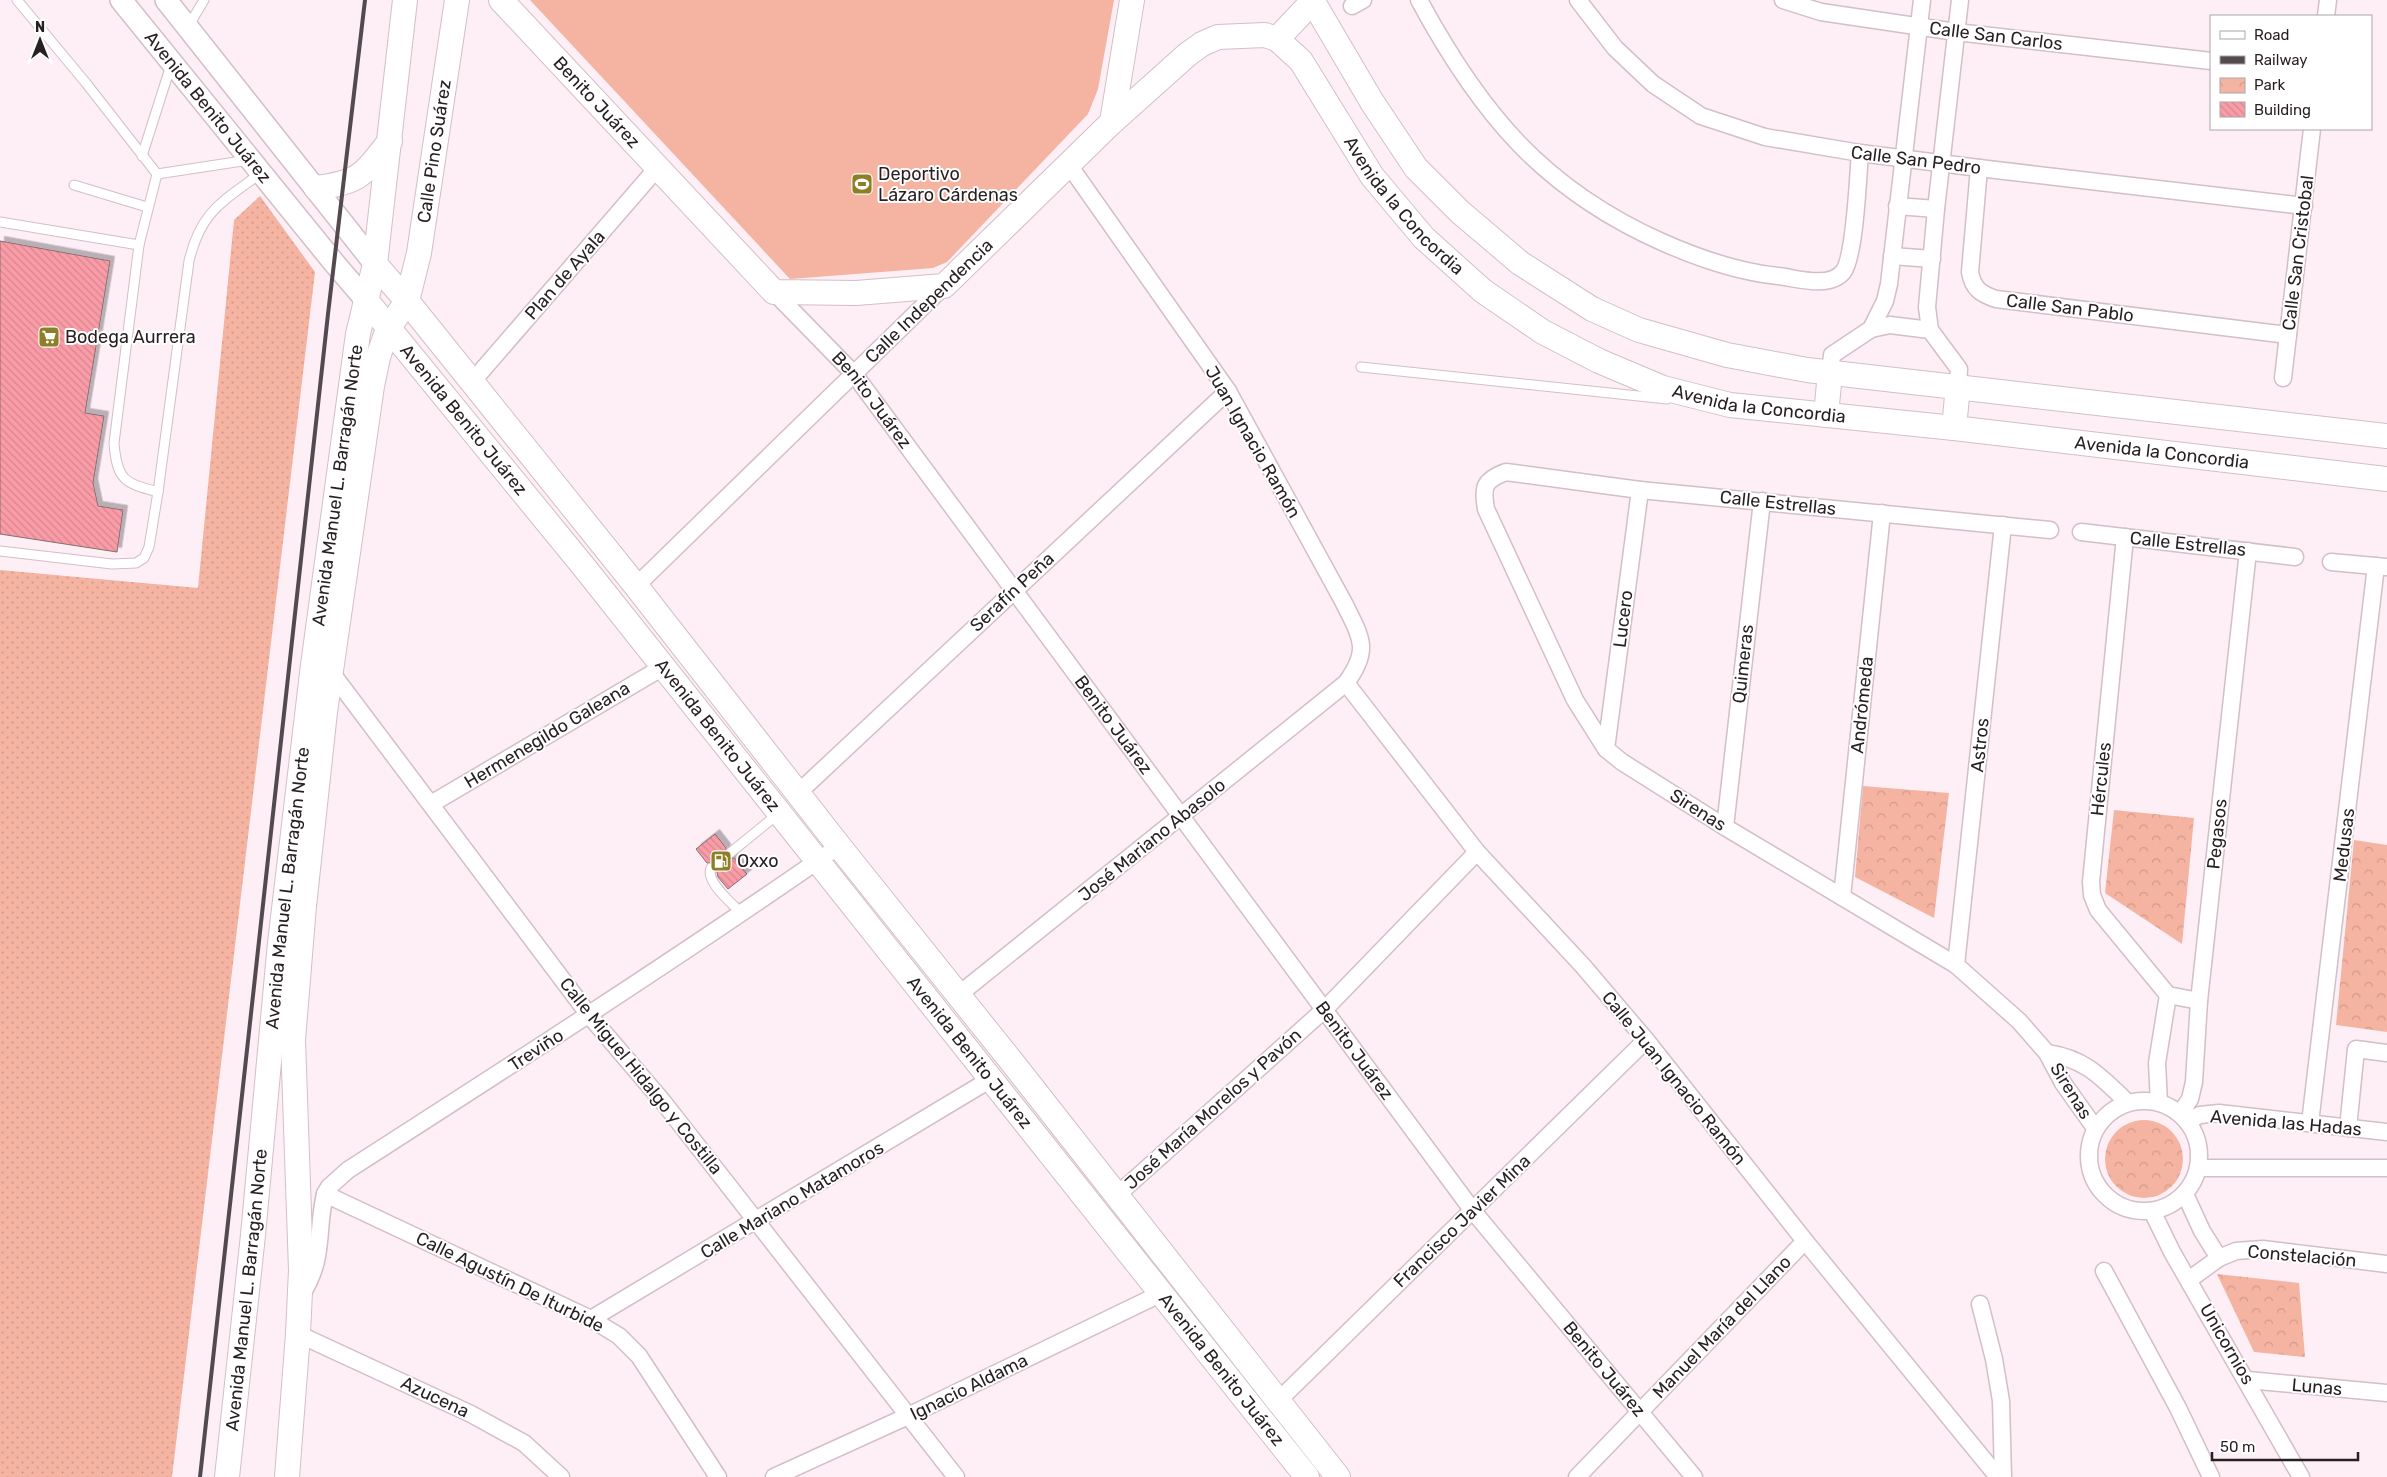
<svg xmlns="http://www.w3.org/2000/svg" width="2387" height="1477" font-family="Rubik,sans-serif">
<defs>
<pattern id="grass-dots" width="8" height="8" patternUnits="userSpaceOnUse" patternTransform="scale(1.25)"><rect width="8" height="8" fill="#f5b3a2"/><path d="M2 2h.1M6 6h.1" fill="none" stroke="#d29a8b" stroke-width="1.8" stroke-linecap="round"/></pattern>
<pattern id="park-crowns" width="20" height="18" patternUnits="userSpaceOnUse" patternTransform="scale(1.25)"><rect width="20" height="18" fill="#f5b3a2"/><path d="M2 6a3 3 0 1 1 6 0M12 15a3 3 0 1 1 6 0" fill="none" stroke="#d29a8b"/></pattern>
<pattern id="building-back-hatch" width="6" height="6" patternUnits="userSpaceOnUse" patternTransform="scale(1.25)"><rect width="6" height="6" fill="#fa9ca7"/><path d="M-1 5l2 2M0 0l6 6M5-1l2 2" fill="none" stroke="#d6868f"/></pattern>
<filter id="shadow"><feDropShadow dx="4.5" dy="-4.5" stdDeviation="0" flood-color="#0004"/></filter>
</defs>
<rect width="100%" height="100%" fill="#fdeff5"/>
<path fill="url(#grass-dots)" d="M260 196 315 272 172 1477H0V570L198 588 234 220Z"/>
<g fill="url(#park-crowns)">
<path d="M1863 786 1949 793 1934 918 1855 877Z"/>
<path d="M2114 810 2194 818 2182 944 2105 893Z"/>
<path d="M2354 840 2387 845V1032L2336 1025Z"/>
<circle cx="2144" cy="1159" r="39"/>
<path d="M2217 1274 2299 1283 2305 1357 2254 1352Z"/>
</g>
<path fill="#f5b3a2" d="M530 0H1114L1098 89 1088 114 947 262 933 268 790 279Z"/>
<g fill="url(#building-back-hatch)" stroke="#846e70" filter="url(#shadow)">
<path d="M0 241 110 261 85 413 104 416 93 483 98 506 123 510 117 552 0 534Z"/>
<path d="M715 834 726 848 725 857 728 859 734 858 747 874 728 889 718 877 715 863H707L696 849Z"/>
</g>
<g fill="none" stroke-linecap="round" stroke-linejoin="round">
<g stroke="#d4bec7" stroke-width="11">
<g id="service">
<path d="M17 0 86 83 157 174 249 160"/>
<path d="M188 27 204 0"/>
<path d="M142 156 171 65"/>
<path d="M74 185 147 207"/>
<path d="M0 222 139 245 114 443C117 481 125 483 158 492L189 261C201 211 222 202 261 173"/>
<path d="M139 245 157 174"/>
<path d="M1361 367 1667 399"/>
<path d="M0 551 112 564 136 563 144 558 149 547 158 492"/>
<path d="M730 853 778 814"/>
<path d="M711 868C705 882 733 904 742 914"/>
</g>
</g>
<g stroke="#d4bec7" stroke-width="19">
<g id="minor">
<path d="M1419 0C1480 113 1543 189 1662 242 1698 258 1738 272 1778 276 1796 278 1829 289 1843 272 1855 257 1858 176 1860 153"/>
<path d="M1578 0 1615 48 1653 84 1701 116 1765 137 1860 153 1979 168 2304 206"/>
<path d="M1783 0 1821 12 1956 32 2211 61"/>
<path d="M1352 6 1363 0"/>
<path d="M2326 16 2328 0"/>
<path d="M1979 168 1970 272C1973 289 1981 294 1996 299L2288 335"/>
<path d="M1897 206 1936 209"/>
<path d="M1892 256 1932 259"/>
<path id="s1" d="M774 292 854 374 1473 1211 1694 1477"/>
<path d="M1871 329 1890 325 1930 330"/>
<path d="M1830 373 1832 355 1871 329 1885 301 1889 284 1922 0"/>
<path d="M2283 378 2312 129"/>
<path d="M472 382 658 167"/>
<path d="M1958 386 1959 369 1930 330 1927 307 1936 209 1960 0"/>
<path d="M2050 530 1640 490 1506 472C1484 480 1482 487 1486 509L1575 700 1606 749 1622 762 1725 827 1956 965 2019 1021 2047 1053 2063 1083 2095 1128"/>
<path d="M2081 532 2295 557"/>
<path d="M2125 537 2091 882 2092 895 2098 910 2168 995 2199 1001"/>
<path d="M2331 562 2386 567"/>
<path d="M636 586 944 286"/>
<path d="M331 672 589 1015 664 1103 956 1477"/>
<path d="M1346 683 1477 852 1583 966 1646 1040 1805 1241 1998 1477"/>
<path d="M1606 749 1640 490"/>
<path d="M798 793 1228 391"/>
<path d="M431 804 663 667"/>
<path d="M1725 827 1762 501"/>
<path d="M1842 897 1882 513"/>
<path d="M1956 965 2003 525"/>
<path d="M957 996 1346 683C1371 649 1361 638 1344 603L1228 391 1069 165"/>
<path d="M2047 1053C2086 1059 2101 1077 2128 1103"/>
<circle cx="2144" cy="1156" r="55"/>
<path d="M2159 1103 2157 1063 2168 995"/>
<path d="M2180 1114 2190 1099 2194 1082 2199 1001 2248 551"/>
<path d="M2187 1121 2200 1115 2219 1113 2387 1132"/>
<path d="M2310 1123 2376 566"/>
<path d="M2348 1128 2356 1049 2387 1053"/>
<path d="M2198 1168H2387"/>
<path d="M325 1194 591 1319 619 1336 639 1356 718 1477"/>
<path d="M2185 1194 2202 1231 2219 1258"/>
<path d="M1116 1196 1325 1009 1477 852"/>
<path d="M2152 1211 2172 1252 2301 1477"/>
<path d="M2104 1271 2178 1408 2211 1477"/>
<path d="M2190 1279 2219 1258 2236 1251 2263 1249 2387 1264"/>
<path d="M302 1294C325 1257 316 1233 325 1194L329 1187 348 1170C513 1064 678 958 839 846"/>
<path d="M1980 1304 1994 1359 2001 1401 2003 1477"/>
<path d="M591 1319 991 1079"/>
<path d="M298 1334 471 1414 524 1443 561 1477"/>
<path d="M2248 1380 2387 1393"/>
<path d="M1278 1401 1646 1040"/>
<path d="M774 1477 908 1416 1162 1293"/>
<path d="M1577 1477 1805 1241"/>
</g>
</g>
<g stroke="#d4bec7" stroke-width="24">
<g id="tertiary">
<path id="s2" d="M121 0 335 264 365 299"/>
<path d="M166 0 375 264"/>
</g>
</g>
<g stroke="#d4bec7" stroke-width="26">
<g id="secondary">
<path id="s3" d="M501 0 774 292 856 293 944 286 1112 122 1188 54 1202 44 1218 37 1265 35 1277 39 1301 61 1372 176 1424 238 1483 291 1543 332 1599 361 1663 388 1730 405 1954 428 2387 479"/>
<path d="M1312 0 1372 102 1416 168 1460 212 1520 263 1592 309 1639 330 1727 355 1807 370 2387 436"/>
<path d="M1277 39 1313 1"/>
<path d="M1112 122 1132 0"/>
<path d="M316 188C361 182 363 175 390 141"/>
<path d="M375 264 407 301 636 586 839 846 1012 1062 1338 1477"/>
<path id="s4" d="M365 299 584 567 1307 1477"/>
<path d="M1826 415 1830 373"/>
<path d="M1954 428 1958 386"/>
<path id="s5" d="M227 1477 253 1235 280 943 313 665 358 334 375 264 405 0"/>
<path id="s6" d="M287 1477 298 1334 301 1270 293 1040 304 906 325 712 372 386 378 357 388 329 407 301 419 253 457 0"/>
</g>
</g>
<use href="#service" stroke="#fff" stroke-width="9"/>
<use href="#minor" stroke="#fff" stroke-width="16"/>
<use href="#tertiary" stroke="#fff" stroke-width="21"/>
<use href="#secondary" stroke="#fff" stroke-width="24"/>
<path stroke="#534a4d" stroke-width="4" d="M200 1477 328 314 365 0"/>
</g>
<defs>
<g id="stadium-square" transform="scale(1.125)"><rect x="-9" y="-9" width="18" height="18" rx="4" fill="#8c7f26" stroke="#fff"/><path d="M0-5a6.5 5 0 1 0 0 10a6.5 5 0 1 0 0-10ZM-3.5-1.8h7v3.6h-7Z" fill="#fff"/></g>
<g id="supermarket-square" transform="scale(1.125)"><rect x="-9" y="-9" width="18" height="18" rx="4" fill="#8c7f26" stroke="#fff"/><path d="M-6-5.5h2.5l.6 2H6L4.5 2H-2.5L-4.4-4H-6ZM-1.5 3.2a1.3 1.3 0 1 0 .1 0ZM3 3.2a1.3 1.3 0 1 0 .1 0Z" fill="#fff"/></g>
<g id="fuel-square" transform="scale(1.125)"><rect x="-9" y="-9" width="18" height="18" rx="4" fill="#8c7f26" stroke="#fff"/><path d="M-5.5-6h7V0h2V4h1.3V-2.5L3-4.5l.8-.8L6-3V5H2.5V1h-1V6h-7ZM-4.2-4.7v3.2H.2V-4.7Z" fill="#fff"/></g>
</defs>
<g fill-rule="evenodd">
<use href="#stadium-square" x="862" y="184"/>
<use href="#supermarket-square" x="49" y="337"/>
<use href="#fuel-square" x="721" y="861"/>
</g>
<g text-anchor="middle" dominant-baseline="central" stroke-width="4" stroke-linejoin="round" paint-order="stroke">
<g font-size="18" fill="#271f22" stroke="#fff">
<text transform="translate(1996 36) rotate(7)">Calle San Carlos</text>
<text stroke="none"><textPath href="#s3" startOffset="140">Benito Juárez</textPath></text>
<text stroke="none"><textPath href="#s2" startOffset="138">Avenida Benito Juárez</textPath></text>
<text stroke="none"><textPath href="#s6" startOffset="1342">Calle Pino Suárez</textPath></text>
<text transform="translate(1916 160) rotate(7)">Calle San Pedro</text>
<text stroke="none"><textPath href="#s3" startOffset="1212">Avenida la Concordia</textPath></text>
<text transform="translate(2298 253) rotate(-83)">Calle San Cristobal</text>
<text transform="translate(565 275) rotate(-49)">Plan de Ayala</text>
<text transform="translate(929 301) rotate(-44)">Calle Independencia</text>
<text transform="translate(2070 308) rotate(7)">Calle San Pablo</text>
<text stroke="none"><textPath href="#s1" startOffset="146">Benito Juárez</textPath></text>
<text stroke="none"><textPath href="#s3" startOffset="1632">Avenida la Concordia</textPath></text>
<text stroke="none"><textPath href="#s4" startOffset="156">Avenida Benito Juárez</textPath></text>
<text transform="translate(1253 442) rotate(60)">Juan Ignacio Ramón</text>
<text stroke="none"><textPath href="#s3" startOffset="2038">Avenida la Concordia</textPath></text>
<text stroke="none"><textPath href="#s5" startOffset="998">Avenida Manuel L. Barragán Norte</textPath></text>
<text transform="translate(1778 503) rotate(6)">Calle Estrellas</text>
<text transform="translate(2188 544) rotate(6)">Calle Estrellas</text>
<text transform="translate(1012 592) rotate(-43)">Serafín Peña</text>
<text transform="translate(1623 619) rotate(-83)">Lucero</text>
<text transform="translate(1743 664) rotate(-84)">Quimeras</text>
<text transform="translate(1862 705) rotate(-84)">Andrómeda</text>
<text stroke="none"><textPath href="#s1" startOffset="551">Benito Juárez</textPath></text>
<text transform="translate(547 735) rotate(-31)">Hermenegildo Galeana</text>
<text stroke="none"><textPath href="#s4" startOffset="561">Avenida Benito Juárez</textPath></text>
<text transform="translate(1980 745) rotate(-84)">Astros</text>
<text transform="translate(2101 779) rotate(-84)">Hércules</text>
<text transform="translate(1698 810) rotate(32)">Sirenas</text>
<text transform="translate(2217 834) rotate(-84)">Pegasos</text>
<text transform="translate(1152 840) rotate(-39)">José Mariano Abasolo</text>
<text transform="translate(2344 845) rotate(-83)">Medusas</text>
<text stroke="none"><textPath href="#s5" startOffset="592">Avenida Manuel L. Barragán Norte</textPath></text>
<text transform="translate(536 1050) rotate(-33)">Treviño</text>
<text stroke="none"><textPath href="#s1" startOffset="956">Benito Juárez</textPath></text>
<text stroke="none"><textPath href="#s4" startOffset="966">Avenida Benito Juárez</textPath></text>
<text transform="translate(641 1076) rotate(51)">Calle Miguel Hidalgo y Costilla</text>
<text transform="translate(1674 1078) rotate(51)">Calle Juan Ignacio Ramón</text>
<text transform="translate(2071 1091) rotate(58)">Sirenas</text>
<text transform="translate(1213 1109) rotate(-42)">José María Morelos y Pavón</text>
<text transform="translate(2286 1123) rotate(5)">Avenida las Hadas</text>
<text transform="translate(792 1200) rotate(-31)">Calle Mariano Matamoros</text>
<text transform="translate(1462 1221) rotate(-44)">Francisco Javier Mina</text>
<text transform="translate(2302 1256) rotate(5)">Constelación</text>
<text transform="translate(510 1282) rotate(26)">Calle Agustín De Iturbide</text>
<text stroke="none"><textPath href="#s5" startOffset="188">Avenida Manuel L. Barragán Norte</textPath></text>
<text transform="translate(1722 1327) rotate(-46)">Manuel María del Llano</text>
<text transform="translate(2227 1344) rotate(60)">Unicornios</text>
<text stroke="none"><textPath href="#s4" startOffset="1371">Avenida Benito Juárez</textPath></text>
<text stroke="none"><textPath href="#s1" startOffset="1361">Benito Juárez</textPath></text>
<text transform="translate(969 1387) rotate(-26)">Ignacio Aldama</text>
<text transform="translate(2317 1387) rotate(5)">Lunas</text>
<text transform="translate(435 1397) rotate(25)">Azucena</text>
</g>
<g font-size="18" fill="#271f22" stroke="#fff" text-anchor="start">
<text x="878" y="174">Deportivo<tspan x="878" dy="21">Lázaro Cárdenas</tspan></text>
<text x="65" y="337">Bodega Aurrera</text>
<text x="737" y="861">Oxxo</text>
</g>
</g>
<rect x="2210" y="15" width="162" height="115" fill="#ffffff" stroke="#a9a5a7"/>
<rect x="2220" y="31" width="25" height="8" fill="#ffffff" stroke="#a9a5a7"/>
<text x="2254" y="40" font-size="15" fill="#271f22">Road</text>
<rect x="2220" y="56" width="25" height="8" fill="#534a4d" stroke="#a9a5a7"/>
<text x="2254" y="65" font-size="15" fill="#271f22">Railway</text>
<rect x="2220" y="78" width="25" height="15" fill="url(#park-crowns)" stroke="#a9a5a7"/>
<text x="2254" y="90" font-size="15" fill="#271f22">Park</text>
<rect x="2220" y="102" width="25" height="15" fill="url(#building-back-hatch)" stroke="#a9a5a7"/>
<text x="2254" y="115" font-size="15" fill="#271f22">Building</text>
<g transform="translate(40 40)" stroke="#ffffff" stroke-width="4" paint-order="stroke">
<path d="M0-4L9 19L0 12L-9 19Z" fill="#271f22"/>
<text y="-8" font-size="14" font-weight="bold" text-anchor="middle" fill="#271f22">N</text>
</g>
<path d="M2212 1452v8h146v-8" fill="none" stroke="#271f22" stroke-width="2.5"/>
<text x="2220" y="1452" font-size="15" fill="#271f22" stroke="#ffffff" stroke-width="4" paint-order="stroke">50 m</text>
</svg>
